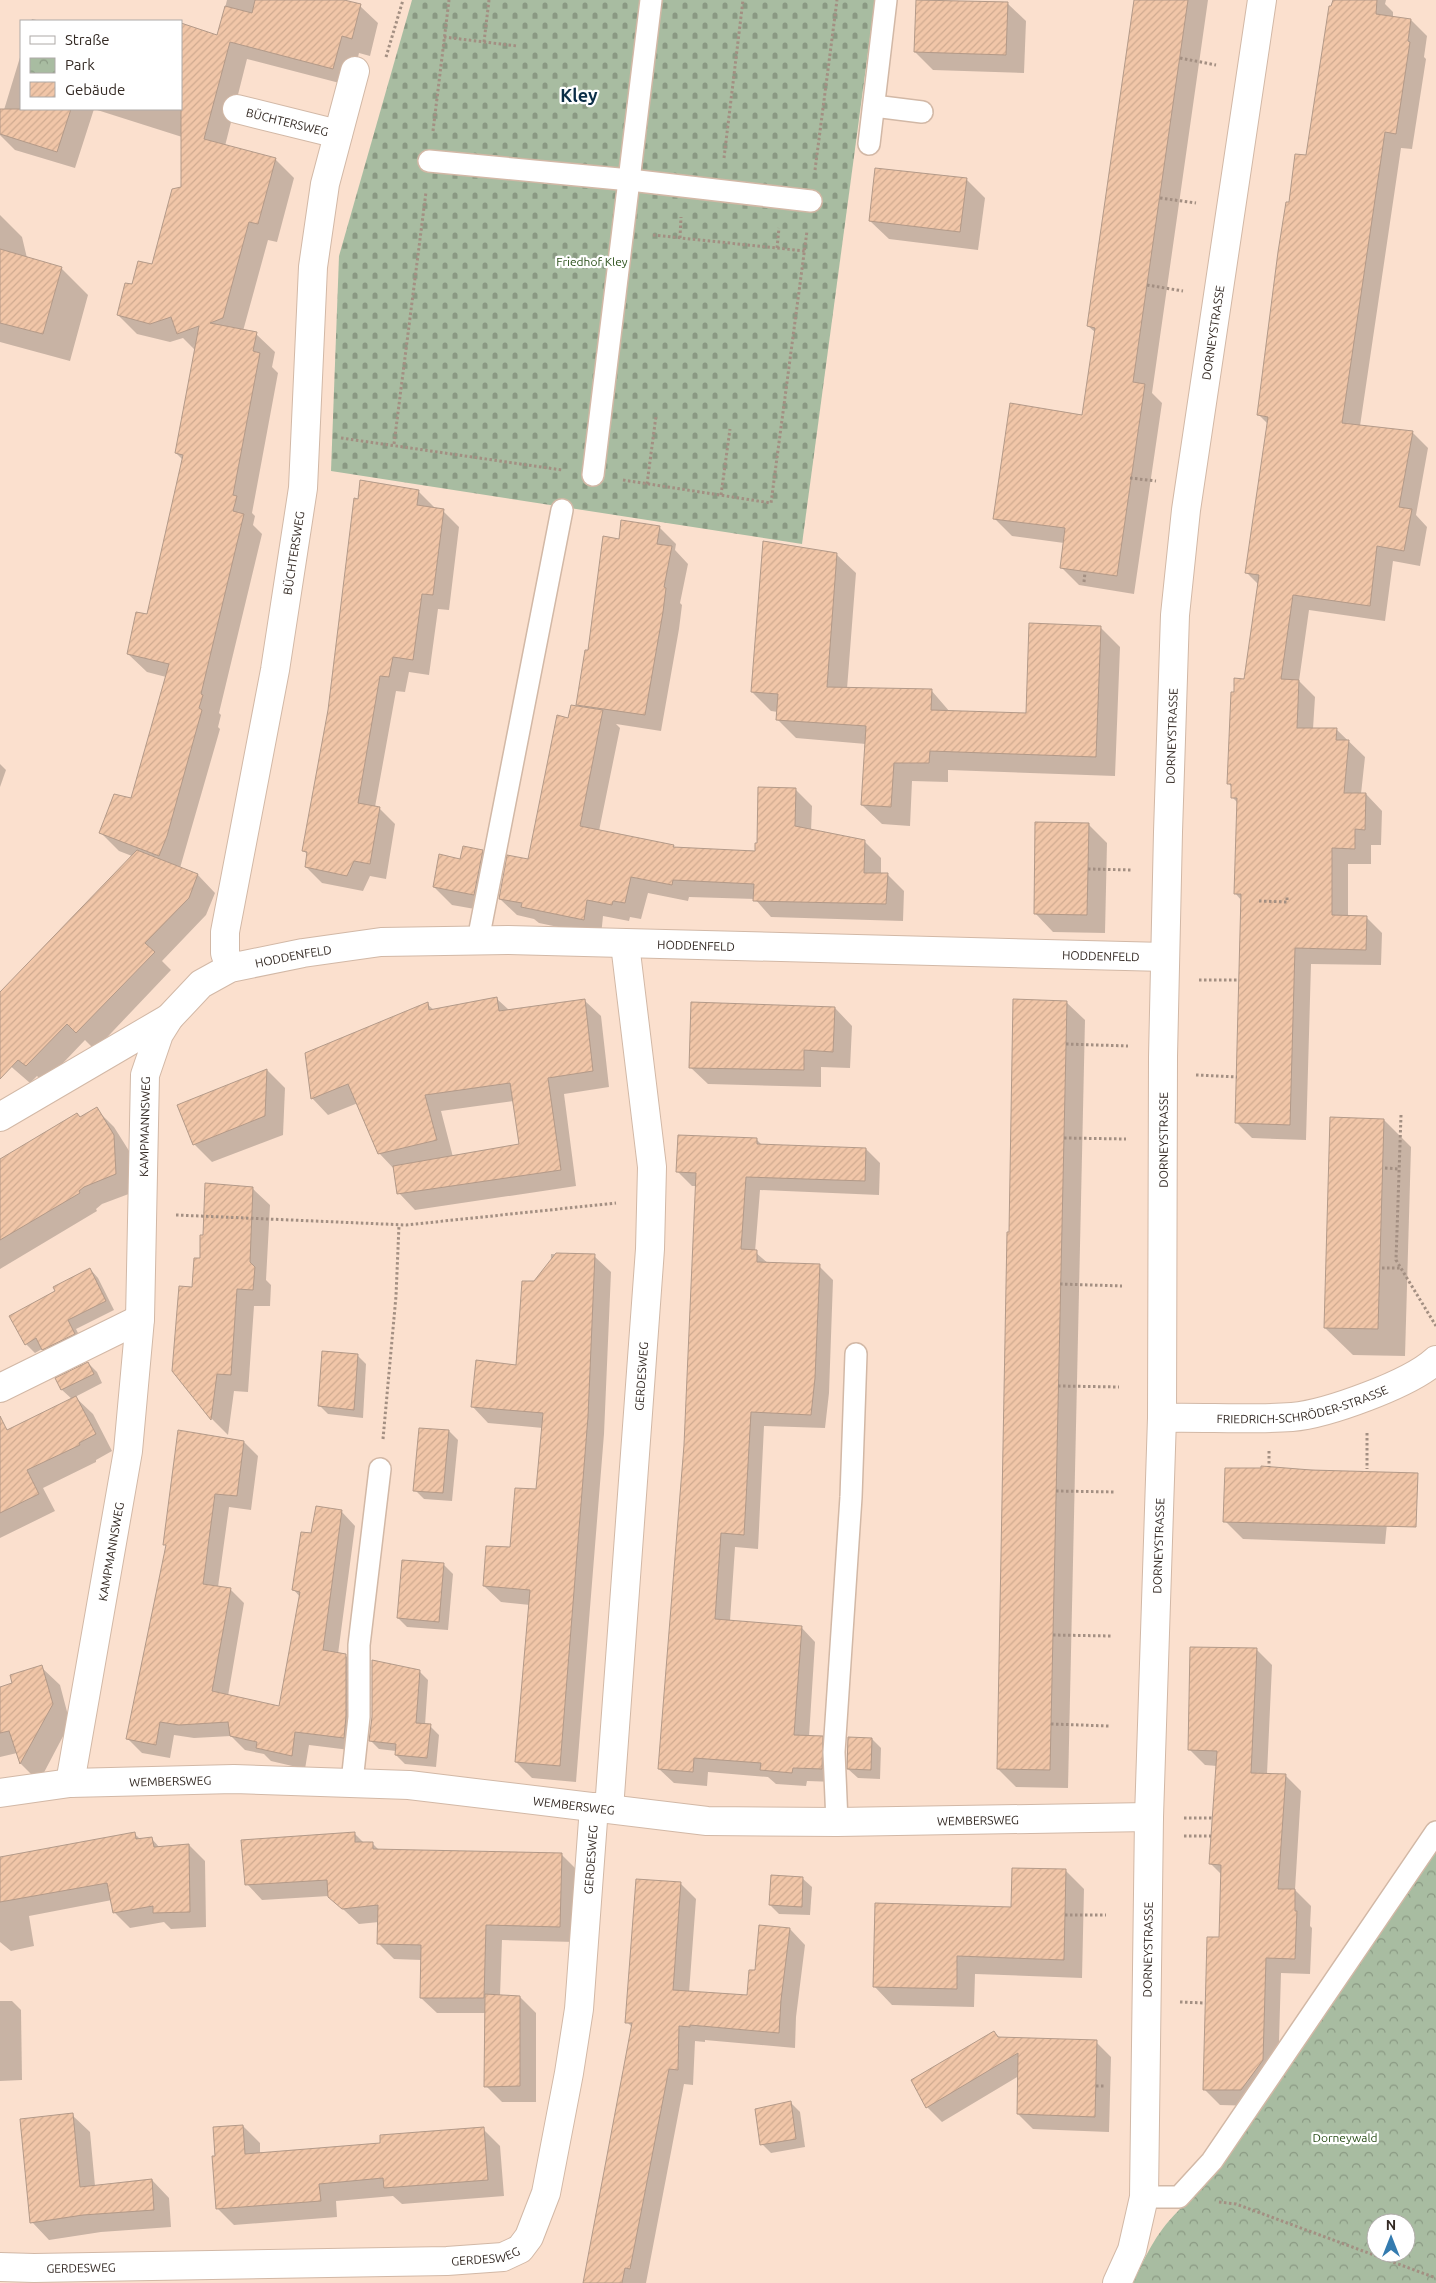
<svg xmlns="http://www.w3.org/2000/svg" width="1436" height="2283" font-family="Ubuntu,sans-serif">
<defs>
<pattern id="cemetery-stones" width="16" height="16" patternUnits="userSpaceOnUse" patternTransform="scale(1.25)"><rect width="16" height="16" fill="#a8bca1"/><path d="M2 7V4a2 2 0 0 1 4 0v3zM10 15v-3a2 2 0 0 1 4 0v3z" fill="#8a9983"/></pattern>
<pattern id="park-crowns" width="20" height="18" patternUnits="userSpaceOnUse" patternTransform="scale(1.25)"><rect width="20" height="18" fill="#a8bca1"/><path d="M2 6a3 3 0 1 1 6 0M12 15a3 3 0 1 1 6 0" fill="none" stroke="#8a9983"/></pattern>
<pattern id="building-hatch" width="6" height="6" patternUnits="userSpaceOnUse" patternTransform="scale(1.25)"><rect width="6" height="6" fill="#f1c6a8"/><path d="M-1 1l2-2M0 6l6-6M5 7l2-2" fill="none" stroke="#cfaa90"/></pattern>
</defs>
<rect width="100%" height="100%" fill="#fbe0ce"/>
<path fill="url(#cemetery-stones)" d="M412 0H875L802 544 331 471 339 256Z"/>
<path fill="url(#park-crowns)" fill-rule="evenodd" d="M1436 1846V2283H1133C1148 2251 1157 2231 1183 2206ZM1376 2223H1406V2253H1376Z"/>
<g fill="#0003" fill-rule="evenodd">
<path d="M227 0H339L360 6 378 23 370 56 359 53 351 86 247 59 225 146 275 159 294 178 277 242 268 240 243 331 256 334 275 352 272 367 278 373 252 513 255 516 253 525 262 534 219 713 221 715 218 727 220 729 180 868 198 875 215 893 206 915 162 961 171 970 95 1050 85 1040 44 1083 37 1076 30 1083 0 1057V994L132 856 119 851 101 833 132 800 166 677 147 672 128 654 148 616 183 460 176 453 196 351 183 338 170 342 137 334 118 315 133 286 153 266 190 187 201 143 94 109 75 168 15 150 0 135V123L21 54V109H181L218 36Z"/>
<path d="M917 0 1007 3 1026 21 1024 73 933 70 915 52Z"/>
<path d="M1136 0H1208L1152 393 1162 403 1134 594 1079 585 1061 567 1064 543 1012 536 994 518 1083 416 1096 333 1088 326Z"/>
<path d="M1334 0H1386L1385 4 1393 12V17L1411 20 1427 36 1424 57 1426 59 1412 149 1401 148 1360 426 1412 432 1428 448 1416 515 1427 527 1420 566 1393 561 1385 621 1309 610 1299 681 1315 697 1313 729H1336L1365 757 1361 794H1366L1382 811 1381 845H1371V864H1348V917H1366L1382 933 1381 965 1311 964 1306 1140 1252 1138 1236 1122 1242 901 1235 893 1238 803 1232 797V787L1228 783 1235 694 1245 680 1259 585 1247 573 1268 424 1259 415 1290 203 1307 157Z"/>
<path d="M32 19 41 21H31Z"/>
<path d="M966 179 985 198 978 250 889 239 870 221Z"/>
<path d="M0 215 22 237 27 258 61 268 88 295 70 361 0 342Z"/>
<path d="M418 491 434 507V509L443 511 459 527 449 610 438 609 429 675 409 672 405 692 396 691 375 807 379 808 395 824 386 879 370 876 363 891 322 883 306 867 308 855 304 851Z"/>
<path d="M659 527 676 544 675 550 688 564 680 603 682 605 679 629 661 731 616 724 620 728 599 831 673 846 677 849 756 853 795 789 812 806 811 831 864 841 881 858V874H887L904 891 903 921 771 917 755 899 689 897 688 901 648 893 641 919 630 917 629 921 603 916 601 936 539 923 534 919 517 915 500 899 529 861 569 719 581 708 578 705 589 651 620 540Z"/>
<path d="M836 554 856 573 847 689 931 690 950 712 1027 714 1100 627 1120 647 1115 776 948 770V782L912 781 910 826 882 824 862 805 866 744 796 738 777 719 778 712 771 711 752 692Z"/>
<path d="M0 764 6 770 0 787Z"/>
<path d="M1088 824 1107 843 1105 933 1053 932 1035 913Z"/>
<path d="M482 851 501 870 492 912 452 905 434 887 461 860Z"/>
<path d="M497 999 509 1010 584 1000 601 1016 609 1087 564 1094 576 1186 415 1210 399 1193 395 1170 379 1153 358 1103 328 1115 312 1098 427 1004 434 1010ZM514 1101 521 1146 453 1157 441 1111Z"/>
<path d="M1066 1002 1085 1020 1068 1788 1016 1787 998 1769 1010 1233Z"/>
<path d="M835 1008 852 1026 850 1068 821 1067V1087L708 1084 690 1067Z"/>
<path d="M267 1070 285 1088 283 1135 212 1162 194 1144Z"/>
<path d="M96 1109 114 1127 131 1154 134 1192 102 1204 96 1209 97 1211 0 1269V1160Z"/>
<path d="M1384 1120 1411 1147 1405 1356 1353 1355 1325 1328Z"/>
<path d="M757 1140 762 1145 866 1149 880 1163 879 1195 760 1190 755 1252 769 1264 819 1266 833 1280 829 1393 825 1428 764 1426 758 1549 735 1547 730 1621 801 1627 815 1642 809 1737H822L836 1751V1782L807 1781 806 1786 776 1784 768 1777 708 1772 707 1786 674 1783 659 1769 685 1445 697 1186H692L678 1172Z"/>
<path d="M252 1188 270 1205 266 1280 271 1285 270 1306H254L248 1392 234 1391 228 1435 212 1419 174 1371 201 1260 204 1237Z"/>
<path d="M551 1254 594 1256 611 1272 604 1434 576 1782 532 1778 516 1762 530 1605 501 1602 484 1586 511 1548 539 1490 543 1428 488 1423 472 1406 518 1366 550 1283Z"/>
<path d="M90 1269 98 1278 114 1310 76 1329 83 1343 52 1358 42 1349 35 1353 26 1344 57 1291Z"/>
<path d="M357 1355 366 1364 363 1418 328 1414 319 1405Z"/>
<path d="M88 1363 97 1372 102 1383 75 1397 93 1414 112 1451 96 1460V1462L43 1488 55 1511 0 1538V1435L72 1399 62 1390 57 1379Z"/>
<path d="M449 1431 458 1440 452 1501 424 1499 415 1490Z"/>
<path d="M244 1442 258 1456 251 1510 229 1507 218 1587 230 1589 244 1603 228 1696 280 1708 300 1597 294 1590 312 1535 341 1511 355 1526 338 1654 346 1656 360 1670 358 1751 309 1745 305 1769 271 1761 264 1754 245 1750 231 1736 194 1738 174 1735 170 1758 142 1753 128 1739 167 1547 165 1544Z"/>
<path d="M1262 1467 1371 1473 1390 1492 1385 1544 1243 1539 1225 1521Z"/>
<path d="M444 1565 453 1574 448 1630 407 1627 398 1618Z"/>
<path d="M1256 1649 1272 1665 1267 1774 1285 1775 1301 1791 1295 1890 1311 1906 1310 1926 1312 1928 1310 1974 1281 1973 1278 2076 1256 2106 1220 2105 1204 2089 1221 1938 1222 1875 1211 1864 1217 1766 1205 1765 1190 1750Z"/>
<path d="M41 1667 60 1685 70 1723 39 1782 21 1764 17 1753 0 1757V1688L14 1684Z"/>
<path d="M419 1671 428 1680 425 1725 430 1726 439 1735 436 1767 405 1764 396 1755V1751L379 1749 370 1740Z"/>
<path d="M872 1739 881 1748 880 1779 858 1778 848 1769Z"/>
<path d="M354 1833 364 1843H372L379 1850 561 1854 577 1870 575 1942 502 1940 500 1996 520 1997 536 2013V2102H502L486 2086V2013H437L421 1998 422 1960 394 1959 378 1943 379 1922 359 1924 329 1896 262 1900 247 1884Z"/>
<path d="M135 1834 141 1840 151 1838 160 1848 189 1845 205 1861 206 1927 171 1929 164 1922 130 1928 114 1912 112 1900 29 1916 34 1946 11 1951 0 1942V1859Z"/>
<path d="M1065 1870 1084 1889 1082 1978 975 1974 974 2007 892 2005 874 1986 1013 1908Z"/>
<path d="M802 1878 812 1887 810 1915 779 1914 770 1905Z"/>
<path d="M680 1883 696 1899 689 1993 748 1997 757 1972 790 1929 805 1945 796 2017 795 2048 705 2040V2042L695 2041 693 2085 684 2084 646 2283H587L633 2028 627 2022Z"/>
<path d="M0 2001H12L21 2010 22 2080 0 2081Z"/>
<path d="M994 2032 1000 2038 1096 2042 1111 2057 1109 2132 1033 2129 1018 2114 1019 2076 942 2122 927 2107Z"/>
<path d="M791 2103 800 2112 805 2147 771 2153 762 2144Z"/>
<path d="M72 2115 90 2132 95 2186 152 2180 169 2198 171 2227 101 2232 49 2240 32 2222Z"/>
<path d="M243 2126 260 2143V2154L382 2144 483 2129 500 2146 504 2196 402 2204 393 2196 336 2201 337 2217 234 2225 217 2208Z"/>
</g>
<g fill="url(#building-hatch)" stroke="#b39a89">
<path d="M255 0H344L361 4 352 39 342 36 333 69 230 42 204 139 276 158 258 224 249 222 223 318 210 323 257 332 253 351 260 353 233 495 237 496 233 511 244 514 201 694 203 695 199 708 202 710 167 836 159 856 99 833 114 794 131 798 169 664 127 654 136 612 147 614 183 455 175 453 199 326 177 334 171 317 150 324 117 315 125 283 132 284 138 261 152 264 172 189 181 187V23L217 35 225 6 252 13Z"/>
<path d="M916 0 1008 2 1006 55 914 52Z"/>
<path d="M1134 0H1188L1133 382 1145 384 1117 576 1060 568 1065 528 993 519 1010 403 1082 415 1095 328 1087 326Z"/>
<path d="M1333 0H1377L1376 14 1411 19 1408 41 1410 42 1396 134 1385 132 1342 423 1413 431 1399 507 1412 509 1404 551 1377 546 1370 606 1293 595 1281 679 1299 680 1297 728H1337L1336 740H1349L1344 793H1366L1365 830 1355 829V849L1332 848V915L1367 916 1366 950 1295 948 1290 1125 1235 1123 1241 894H1234L1237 798H1231V784H1227L1231 692H1234V678L1244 679 1259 575 1245 573 1268 417 1257 415 1278 252 1286 202H1289L1295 154 1306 155 1329 6H1331Z"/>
<path d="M0 109H71L57 152 0 134Z"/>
<path d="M875 168 967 178 960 232 869 221Z"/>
<path d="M0 249 62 267 43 334 0 323Z"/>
<path d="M360 480 419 490 417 505 444 509 433 595 422 594 413 660 393 657 389 677 380 676 358 803 380 807 370 864 354 861 347 876 305 867 307 852 302 851 328 710 354 498 358 499Z"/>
<path d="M621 520 660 526 657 544 672 546 664 587 666 588 663 612 645 715 576 705 585 650H588L603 536 619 539Z"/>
<path d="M763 541 837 553 827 687 932 689 931 710 1026 713 1029 623 1101 626 1096 757 930 751 929 763H894L891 807 861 805 866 726 776 720 778 694 751 692Z"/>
<path d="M571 705 603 710 580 826 674 845 673 847 755 851V843H757L758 787 796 788 795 826 865 840 864 873H888L886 904 753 901 754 884 673 880 672 885 631 877 625 903 613 901 612 905 587 900 584 920 521 907 522 903 499 899 507 855 528 859 557 715 568 718Z"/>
<path d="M1035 822 1089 823 1087 915 1034 914Z"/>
<path d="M463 846 483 850 474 895 433 887 439 854 460 859Z"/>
<path d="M137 850 198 874 189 898 145 943 155 952 76 1033 67 1024 26 1066 18 1060 0 1079V992Z"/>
<path d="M497 997 499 1011 585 999 593 1071 548 1078 561 1170 397 1194 393 1166 519 1144 510 1083 425 1095 437 1140 378 1154 348 1084 311 1099 305 1053 428 1002 429 1010Z"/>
<path d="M1013 999 1067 1001 1050 1770 997 1769 1007 1232H1009Z"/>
<path d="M691 1002 835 1007 833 1052 804 1050V1070L689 1068Z"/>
<path d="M267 1069 265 1116 193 1145 177 1105Z"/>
<path d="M97 1107 114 1135 116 1174 84 1187 79 1191 80 1193 0 1240V1159L77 1113 80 1117Z"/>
<path d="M1330 1117 1384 1119 1378 1329 1324 1328Z"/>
<path d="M678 1135 757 1138V1144L866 1148 865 1181 746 1177 741 1249 757 1250V1262L820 1264 815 1378 811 1415 751 1412 744 1535 721 1533 715 1619 802 1626 794 1735 823 1736 822 1769 793 1768 792 1773 760 1770 761 1763 694 1758 693 1772 658 1769 684 1445 696 1173 676 1172Z"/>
<path d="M205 1183 253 1187 250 1262 255 1267 253 1290 237 1289 231 1375 217 1374 211 1420 172 1371 179 1286 192 1287 194 1258H200V1235H203Z"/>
<path d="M556 1253 595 1254 588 1417 560 1766 515 1762 530 1590 483 1586 486 1546 510 1547 515 1488 536 1489 543 1413 471 1407 476 1360 516 1365 522 1281H534Z"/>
<path d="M90 1268 106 1301 68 1320 75 1334 42 1350 36 1338 25 1345 9 1316 55 1291 53 1287Z"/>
<path d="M322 1351 358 1354 354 1410 318 1406Z"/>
<path d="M88 1362 94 1374 61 1390 55 1378Z"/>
<path d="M76 1396 96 1434 79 1443 80 1445 27 1470 39 1494 0 1513V1416L7 1430Z"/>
<path d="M419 1428 449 1430 443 1493 413 1491Z"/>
<path d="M178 1430 244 1441 237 1496 215 1494 203 1584 231 1588 212 1691 279 1706 300 1592 292 1590 301 1532 311 1533 316 1506 342 1510 323 1650 346 1654V1716L344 1738 295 1732 292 1756 256 1748 257 1742 230 1736 228 1722 179 1725 160 1722 156 1745 126 1739 166 1545H163Z"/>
<path d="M1261 1466 1311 1470 1418 1473 1416 1527 1223 1522 1225 1468H1261Z"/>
<path d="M402 1560 444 1563 439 1622 397 1618Z"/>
<path d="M1190 1647 1257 1648 1251 1773 1286 1774 1278 1889H1295V1911H1297L1295 1959 1266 1958 1263 2060 1241 2090H1203L1207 1937H1219L1221 1865 1209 1864 1217 1751 1188 1750Z"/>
<path d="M372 1660 420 1670 416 1723 431 1724 427 1758 395 1755 396 1744 369 1741 372 1717Z"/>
<path d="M42 1665 53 1704 20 1764 9 1731 0 1733V1687L12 1683 10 1675Z"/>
<path d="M848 1737 872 1738 871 1770 847 1769Z"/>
<path d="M135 1832 136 1839 152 1837 154 1847 189 1844 190 1912 153 1913V1906L113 1913 107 1883 0 1902V1857Z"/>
<path d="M355 1832V1842H373V1849L562 1853 560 1927 486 1925 484 1998H420L421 1945 377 1944 378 1905 342 1909 328 1897 327 1880 245 1885 241 1840Z"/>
<path d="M1012 1868 1066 1869 1064 1960 957 1956V1989L873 1987 875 1903 1011 1907Z"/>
<path d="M771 1875 803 1877 802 1907 769 1905Z"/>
<path d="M636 1879 681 1882 673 1990 747 1995 749 1970H755L759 1925 790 1928 781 2000 779 2033 690 2025V2027L679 2026 678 2070 669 2069 630 2269 625 2268 622 2283H583L632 2023H625Z"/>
<path d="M485 1994 520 1996V2086L484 2087Z"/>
<path d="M994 2031 998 2037 1097 2040 1095 2117 1017 2114 1018 2053 926 2108 911 2080Z"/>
<path d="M791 2101 796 2139 760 2145 755 2109Z"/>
<path d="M73 2113 80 2187 152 2179 154 2210 83 2215 30 2223 20 2119Z"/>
<path d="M243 2125 245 2154 380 2143V2135L484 2127 488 2180 384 2188 383 2178 319 2184 321 2201 216 2209 212 2156H215L213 2127Z"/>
</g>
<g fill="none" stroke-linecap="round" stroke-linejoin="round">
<g stroke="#d2b8a6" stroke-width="24">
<g id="service">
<path d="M874 106 922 112"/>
<path d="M869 144 886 0"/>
<path d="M429 161 630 180 811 201"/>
<path d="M593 475 651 0"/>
<path d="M478 940 562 510"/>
<path d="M352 1782 359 1717V1645L380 1469"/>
<path d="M837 1822 834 1752 851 1497 856 1354"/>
<path d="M1144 2197H1179L1212 2161 1436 1832"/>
</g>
</g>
<g stroke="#d2b8a6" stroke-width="30">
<g id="minor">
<path id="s1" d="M237 109 338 134"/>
<path id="s2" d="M230 968 225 953V932L275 670 303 488 313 267 325 184 355 71"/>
<path d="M0 1117 169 1018"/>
<path d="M0 1388 140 1319"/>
<path id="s3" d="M1162 1418C1205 1417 1249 1420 1292 1417 1327 1414 1410 1384 1436 1360"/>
<path id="s4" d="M70 1783 128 1451 140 1319 145 1075 159 1034 169 1018 201 984 230 968 303 953 381 942 508 940 1165 957"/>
<path id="s5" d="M0 1793 70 1783 234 1779 409 1785 707 1821 837 1822 1149 1817"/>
<path id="s6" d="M609 1809 650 1249 652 1167 625 944"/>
<path id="s7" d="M0 2267 34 2268 447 2261 503 2257 520 2249 529 2237 546 2193 569 2073 579 2009 594 1807"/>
<path id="s8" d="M1117 2283 1132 2250 1144 2197 1149 1817 1162 1418 1163 1057 1168 832 1175 615 1186 510 1262 0"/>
</g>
</g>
<g stroke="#a38f82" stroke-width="3" stroke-dasharray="2.5 2.5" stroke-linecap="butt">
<path d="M444 37 517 46"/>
<path d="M484 42 489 0"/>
<path d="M386 57 403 0"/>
<path d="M1180 58 1216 65"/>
<path d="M433 131 449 0"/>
<path d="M724 158 743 0"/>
<path d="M815 170 837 0"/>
<path d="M1160 198 1196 203"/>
<path d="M653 235 805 251"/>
<path d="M680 238 681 217"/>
<path d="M777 248 779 228"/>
<path d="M1147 285 1183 291"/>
<path d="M341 438 562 470"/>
<path d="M394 444 426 192"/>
<path d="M1130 478 1156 481"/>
<path d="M623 480 771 503 807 231"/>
<path d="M647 484 656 416"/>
<path d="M721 495 730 429"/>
<path d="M1084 582 1085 572"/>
<path d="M1088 869 1132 870"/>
<path d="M1259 901 1287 902V895"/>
<path d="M1199 980H1238"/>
<path d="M1066 1044 1128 1046"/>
<path d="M1196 1075 1237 1077"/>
<path d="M1401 1115 1396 1260 1436 1326"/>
<path d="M1064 1138 1126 1139"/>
<path d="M1385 1168 1399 1169"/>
<path d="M176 1215 406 1225 616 1203"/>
<path d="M1382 1268H1401"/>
<path d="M1060 1284 1122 1286"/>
<path d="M1058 1386 1119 1387"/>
<path d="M1367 1433V1469"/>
<path d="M383 1439 396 1296 399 1225"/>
<path d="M1269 1451V1467"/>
<path d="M1056 1491 1116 1492"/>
<path d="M1053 1635 1112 1636"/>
<path d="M1051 1724 1109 1726"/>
<path d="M1184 1818H1213"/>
<path d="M1184 1836H1211"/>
<path d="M1065 1915H1106"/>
<path d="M1180 2002 1205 2003"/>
<path d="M1096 2086H1104"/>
<path d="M1219 2202 1236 2204 1436 2278"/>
</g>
<use href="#service" stroke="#fff" stroke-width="21"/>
<use href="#minor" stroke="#fff" stroke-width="28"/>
</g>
<g text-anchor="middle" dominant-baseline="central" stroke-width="4.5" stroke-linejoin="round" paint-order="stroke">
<g font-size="12" fill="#342a24" stroke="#fff">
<text stroke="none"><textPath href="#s1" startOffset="52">BÜCHTERSWEG</textPath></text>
<text stroke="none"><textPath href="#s8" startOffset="1958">DORNEYSTRASSE</textPath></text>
<text stroke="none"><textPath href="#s2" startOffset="422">BÜCHTERSWEG</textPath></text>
<text stroke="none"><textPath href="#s8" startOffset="1552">DORNEYSTRASSE</textPath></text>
<text stroke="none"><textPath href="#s4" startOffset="1324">HODDENFELD</textPath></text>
<text stroke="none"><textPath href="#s4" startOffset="920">HODDENFELD</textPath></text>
<text stroke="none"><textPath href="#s4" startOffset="1729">HODDENFELD</textPath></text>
<text stroke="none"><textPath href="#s4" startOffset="662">KAMPMANNSWEG</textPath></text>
<text stroke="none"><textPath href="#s8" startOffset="1148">DORNEYSTRASSE</textPath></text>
<text stroke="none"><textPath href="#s6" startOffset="434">GERDESWEG</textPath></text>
<text stroke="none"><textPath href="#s3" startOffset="142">FRIEDRICH-SCHRÖDER-STRASSE</textPath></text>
<text stroke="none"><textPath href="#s8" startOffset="742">DORNEYSTRASSE</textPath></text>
<text stroke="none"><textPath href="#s4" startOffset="235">KAMPMANNSWEG</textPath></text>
<text stroke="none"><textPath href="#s5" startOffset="171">WEMBERSWEG</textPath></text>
<text stroke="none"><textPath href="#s5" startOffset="576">WEMBERSWEG</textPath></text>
<text stroke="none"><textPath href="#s5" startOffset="981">WEMBERSWEG</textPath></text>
<text stroke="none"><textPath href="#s7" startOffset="921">GERDESWEG</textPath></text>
<text stroke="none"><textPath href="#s8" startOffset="338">DORNEYSTRASSE</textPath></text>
<text stroke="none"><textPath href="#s7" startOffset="486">GERDESWEG</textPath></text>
<text stroke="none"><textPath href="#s7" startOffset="81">GERDESWEG</textPath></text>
</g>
<g font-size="12" fill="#2a4f19" stroke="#fff">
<text x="592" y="261">Friedhof Kley</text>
<text x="1345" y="2137">Dorneywald</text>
</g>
<g font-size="18" font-weight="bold" fill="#0a2d46" stroke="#fff">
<text x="579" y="95">Kley</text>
</g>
</g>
<rect x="20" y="20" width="162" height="90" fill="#ffffff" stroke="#aeaaa7"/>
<rect x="30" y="36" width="25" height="8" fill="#ffffff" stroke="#aeaaa7"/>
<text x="65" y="45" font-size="15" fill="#342a24">Straße</text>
<rect x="30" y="58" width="25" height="15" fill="url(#park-crowns)" stroke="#aeaaa7"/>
<text x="65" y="70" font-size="15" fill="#342a24">Park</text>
<rect x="30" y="82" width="25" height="15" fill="url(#building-hatch)" stroke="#aeaaa7"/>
<text x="65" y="95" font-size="15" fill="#342a24">Gebäude</text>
<g transform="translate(1391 2238)"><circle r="24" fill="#ffffff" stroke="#aeaaa7"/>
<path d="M0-4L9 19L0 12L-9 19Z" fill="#347baf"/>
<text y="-8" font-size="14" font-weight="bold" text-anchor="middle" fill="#342a24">N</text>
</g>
</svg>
